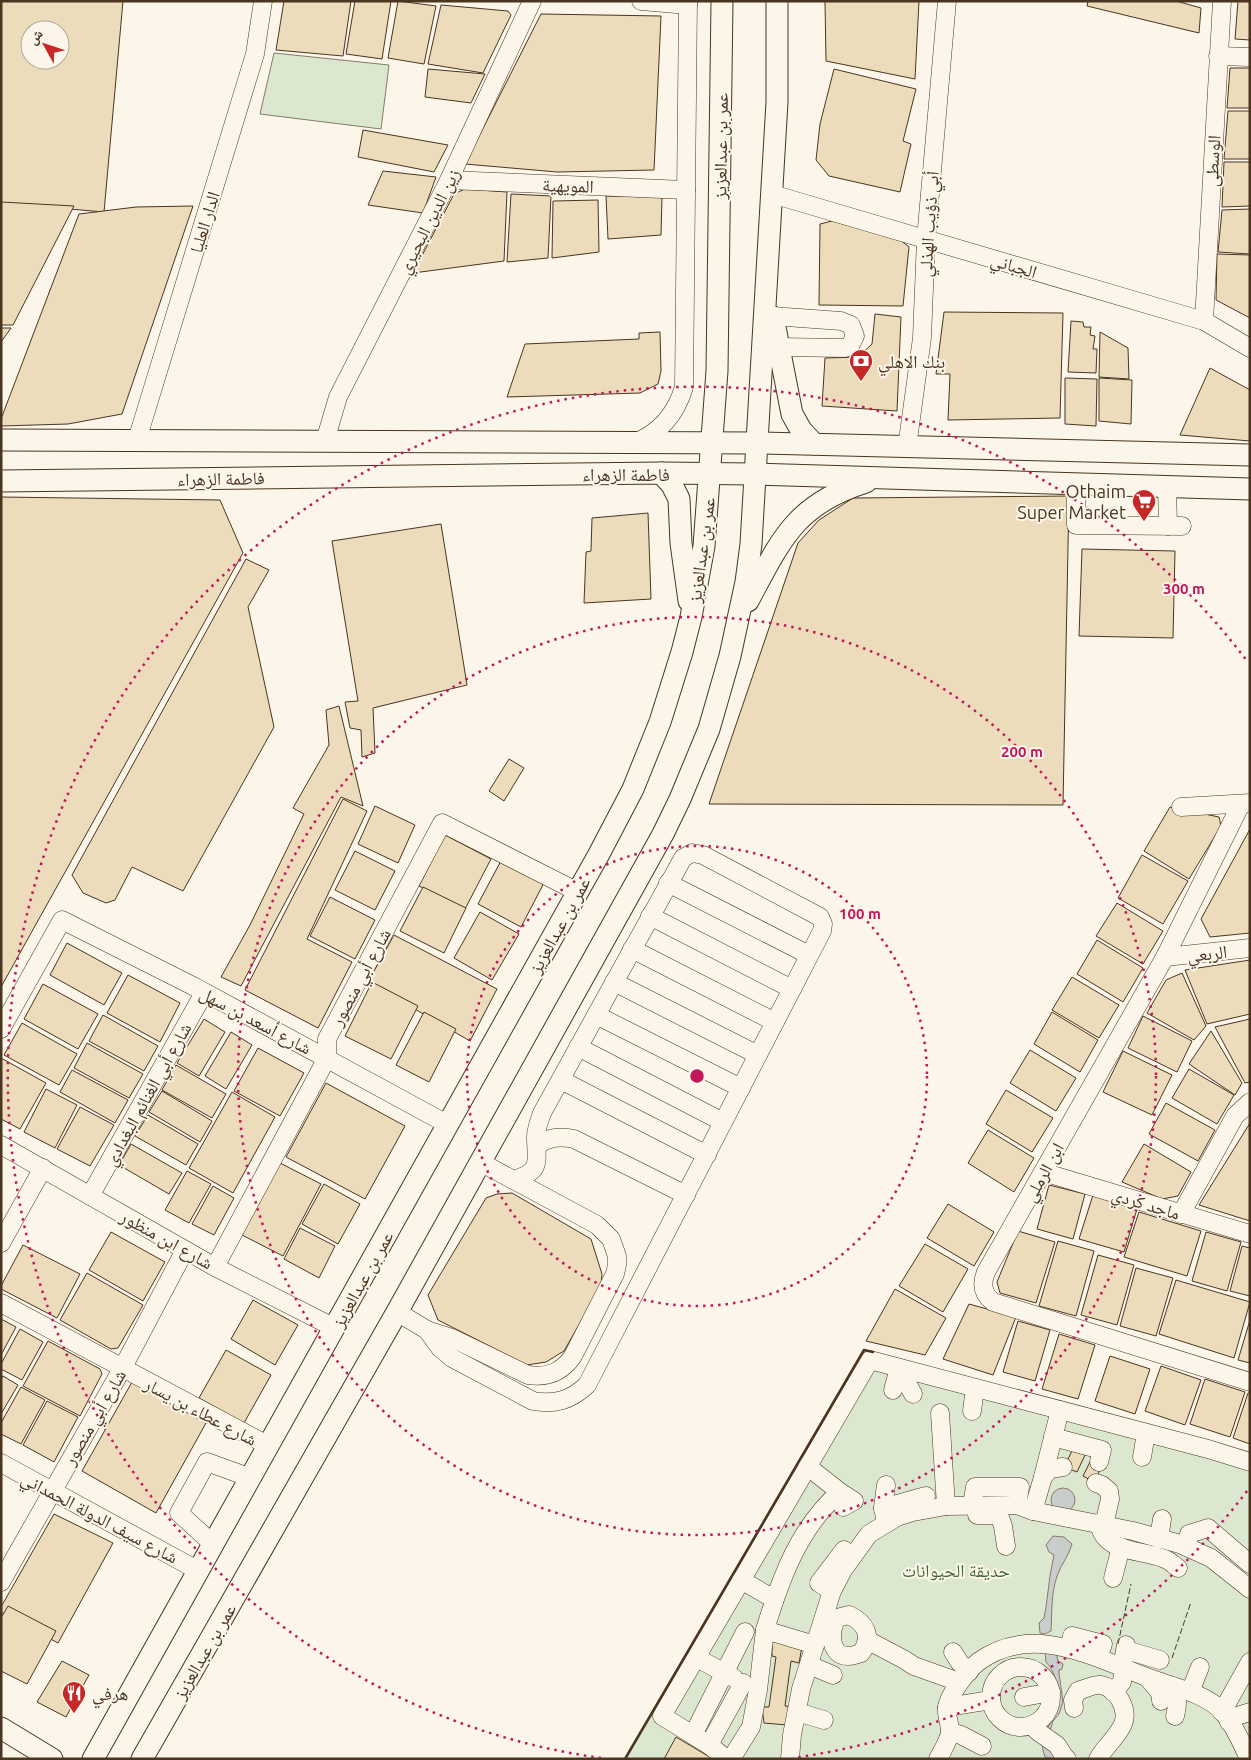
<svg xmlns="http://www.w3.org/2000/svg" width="1251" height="1760" font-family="Ubuntu,'Noto Naskh Arabic',sans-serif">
<rect width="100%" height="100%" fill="#fbf6e9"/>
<g fill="#dce7d0" stroke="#887966">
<path d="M274 53 389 65 381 129 260 114Z"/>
<path d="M864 1350 1250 1454V1759H625Z"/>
</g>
<g fill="#c9cecd" stroke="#887966">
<circle cx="1063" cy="1500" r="12"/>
<path d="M1053 1536 1064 1537 1072 1544C1069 1556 1061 1564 1057 1576 1051 1594 1052 1612 1051 1631L1045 1634 1040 1633 1039 1623 1044 1618 1046 1607 1050 1576 1054 1555 1049 1552 1046 1545Z"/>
<path d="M1045 1651 1056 1652 1058 1661 1063 1664 1062 1669 1059 1670V1673L1063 1702 1059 1714 1053 1721 1050 1731 1055 1759 1045 1757C1036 1732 1051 1730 1056 1710 1061 1694 1057 1674 1046 1662Z"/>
</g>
<g fill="#ecdcbc" stroke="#4a3520" fill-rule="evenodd">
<path d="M1 1H123L104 212 1 203ZM30 30H60V60H30Z"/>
<path d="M284 1H351L343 56 276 50Z"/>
<path d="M355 1H391L382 59 346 54Z"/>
<path d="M398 1 436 6 424 64 388 58Z"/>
<path d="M825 1H919L915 79 826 61Z"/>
<path d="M1088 1H1176L1201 8 1199 33 1087 6Z"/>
<path d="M1238 1H1250V40L1235 39Z"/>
<path d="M441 5 508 11 511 15 483 73 428 64Z"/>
<path d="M541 14 661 16 654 170 557 172 465 164Z"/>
<path d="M1230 68H1250V108H1227Z"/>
<path d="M428 69 485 74 471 103 425 97Z"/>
<path d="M834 69 916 89 903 141 911 144 900 192 829 176 816 160 820 124Z"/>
<path d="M1228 111H1250V159H1224Z"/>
<path d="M363 130 448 145 434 172 358 157Z"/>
<path d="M1224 162H1250V206L1222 207Z"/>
<path d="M383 171 436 177 423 213 368 205Z"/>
<path d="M465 189 507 192 504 261 413 273 454 194Z"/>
<path d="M511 194 551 196 548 258 507 262Z"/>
<path d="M606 196 662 197 661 235 608 239Z"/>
<path d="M598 200 599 252 552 258 553 201Z"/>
<path d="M1 202 74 206 13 325H1Z"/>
<path d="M193 206 122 414 68 424 1 426V419L79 214 136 207Z"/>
<path d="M1250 209V254L1218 252 1222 210Z"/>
<path d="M832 221 899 239 909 247 903 306 819 305 820 224Z"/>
<path d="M1217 254 1250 255V318L1216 300Z"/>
<path d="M944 312 1063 313 1060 418 948 420 950 374H936Z"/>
<path d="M875 314 901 317 897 411 822 406 825 358 858 357 872 344Z"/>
<path d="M1071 321 1083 322 1084 327H1091L1090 335 1095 336 1093 349H1097L1096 373 1068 372Z"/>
<path d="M1 328H11L1 342Z"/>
<path d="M660 332 661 371 658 384 640 393 507 397 525 344 639 339V333Z"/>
<path d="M1100 332 1128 348 1129 379 1099 377Z"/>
<path d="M1210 368 1250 390V441L1180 435Z"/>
<path d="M1065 378 1097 379 1096 426 1065 424Z"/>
<path d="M1099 378 1132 380 1131 424 1099 421Z"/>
<path d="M1069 496 1063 805 709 804 798 543 819 520 853 498Z"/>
<path d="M1 497 220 500 243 553 1 987Z"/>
<path d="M648 513 651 599 584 603 586 552 591 551 592 518Z"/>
<path d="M441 524 467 685 373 708 375 753 362 757 361 730 350 728 345 702 358 701 332 541Z"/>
<path d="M1082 549 1175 551 1173 638 1079 636Z"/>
<path d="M246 559 269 570 248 607 274 727 183 891 132 867 115 900 106 903 83 893 72 875Z"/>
<path d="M339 706 363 806 341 797 241 986 221 977 250 925 304 814 293 808 329 745 326 710Z"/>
<path d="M509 759 524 768 504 801 489 791Z"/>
<path d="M343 799 367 811 307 939 352 962 318 1028 245 990Z"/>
<path d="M375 806 415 825 398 863 358 844Z"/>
<path d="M1170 807 1219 817 1221 826 1189 879 1144 851Z"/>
<path d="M1250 829V933L1210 937 1201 919Z"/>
<path d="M445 835 491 859 465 909 419 886Z"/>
<path d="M355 851 395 871 375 910 335 890Z"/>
<path d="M1142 855 1188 881 1163 924 1118 898Z"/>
<path d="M503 857 546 879 521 927 478 904Z"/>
<path d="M423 887 466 908 444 953 400 931Z"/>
<path d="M330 897 375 920 355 959 310 936Z"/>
<path d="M1117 903 1163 931 1143 964 1096 936Z"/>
<path d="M480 912 519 934 492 980 454 958Z"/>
<path d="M394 935 497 989 470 1041 368 982Z"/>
<path d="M1097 940 1143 968 1123 1002 1077 974Z"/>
<path d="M67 943 122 973 104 1005 50 975Z"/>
<path d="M1250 960V1014L1207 1024 1185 970Z"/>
<path d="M1182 973 1206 1026 1194 1040 1147 1013 1166 980Z"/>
<path d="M128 975 180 1003 160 1042 107 1013Z"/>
<path d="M1072 977 1119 1005 1099 1038 1052 1010Z"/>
<path d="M372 982 418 1006 391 1059 345 1036Z"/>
<path d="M43 984 98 1014 78 1049 24 1019Z"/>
<path d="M424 1012 456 1029 429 1082 396 1065Z"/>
<path d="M1052 1012 1098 1040 1080 1072 1034 1044Z"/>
<path d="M103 1015 158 1046 144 1071 89 1041Z"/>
<path d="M1143 1016 1192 1041 1177 1072 1128 1048Z"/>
<path d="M204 1019 225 1032 199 1076 177 1063Z"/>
<path d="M1250 1019V1082L1245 1083 1215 1027Z"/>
<path d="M22 1023 77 1054 59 1085 4 1055Z"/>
<path d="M1211 1031 1242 1083 1235 1095 1189 1064Z"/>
<path d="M231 1032 252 1045 226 1089 205 1076Z"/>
<path d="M87 1043 143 1074 129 1098 74 1068Z"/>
<path d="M258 1048 304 1073 280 1116 234 1091Z"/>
<path d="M1030 1050 1076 1078 1056 1111 1010 1083Z"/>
<path d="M1123 1051 1172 1075 1152 1115 1103 1092Z"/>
<path d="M1 1058 46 1083 20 1129 1 1119Z"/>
<path d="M176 1065 226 1094 212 1118 162 1090Z"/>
<path d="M1189 1069 1234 1095 1217 1124 1172 1098Z"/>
<path d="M72 1070 128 1100 115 1123 60 1092Z"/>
<path d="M326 1083 405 1126 365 1199 286 1157Z"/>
<path d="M46 1089 77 1105 55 1148 24 1132Z"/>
<path d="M1006 1090 1053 1118 1032 1152 986 1124Z"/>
<path d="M162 1091 212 1121 200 1142 149 1112Z"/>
<path d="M232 1092 275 1117 233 1193 189 1168Z"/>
<path d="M1166 1103 1215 1130 1198 1161 1149 1134Z"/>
<path d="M80 1107 114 1125 90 1166 57 1149Z"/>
<path d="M148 1115 198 1144 186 1165 135 1136Z"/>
<path d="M1250 1123V1221L1199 1205Z"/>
<path d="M988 1130 1034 1158 1014 1192 968 1163Z"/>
<path d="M131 1144 182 1173 169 1194 119 1165Z"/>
<path d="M1144 1144 1191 1172 1178 1196 1162 1199 1122 1182Z"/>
<path d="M280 1163 321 1184 283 1256 242 1235Z"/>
<path d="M187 1171 211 1184 189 1223 165 1210Z"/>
<path d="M324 1184 360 1204 338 1244 302 1224Z"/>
<path d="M1049 1185 1085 1194 1073 1239 1037 1229Z"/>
<path d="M213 1186 234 1198 214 1235 192 1224Z"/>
<path d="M512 1193 591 1239 602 1274 601 1286 564 1351 546 1362 527 1365 438 1320 428 1295 486 1198 497 1194Z"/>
<path d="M1093 1195 1137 1209 1124 1252 1079 1239Z"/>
<path d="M948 1204 994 1232 974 1266 927 1238Z"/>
<path d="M1139 1212 1201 1231 1187 1276 1124 1257Z"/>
<path d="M300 1228 335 1246 319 1278 284 1259Z"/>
<path d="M1018 1231 1055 1242 1036 1303 1000 1293 997 1282Z"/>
<path d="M111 1232 165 1262 143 1301 89 1270Z"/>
<path d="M1206 1232 1241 1242 1227 1291 1192 1281Z"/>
<path d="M1058 1241 1094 1251 1076 1316 1039 1306Z"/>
<path d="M925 1244 968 1269 943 1312 899 1286Z"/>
<path d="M23 1245 80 1274 57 1318 1 1289V1286Z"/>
<path d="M1242 1246 1250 1248V1296L1230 1291Z"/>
<path d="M1098 1255 1134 1265 1117 1325 1081 1315Z"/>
<path d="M1136 1268 1173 1278 1156 1336 1120 1326Z"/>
<path d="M87 1273 143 1305 118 1348 111 1349 60 1320Z"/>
<path d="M1176 1280 1250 1302 1234 1358 1159 1334Z"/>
<path d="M895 1289 946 1318 925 1355 866 1341Z"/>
<path d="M253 1300 298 1325 275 1365 231 1339Z"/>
<path d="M969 1304 1016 1317 993 1375 943 1359Z"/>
<path d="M1 1319 16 1327 1 1355Z"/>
<path d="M1250 1320V1363L1238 1360Z"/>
<path d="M1018 1321 1050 1330 1035 1381 1003 1372Z"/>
<path d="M20 1329 43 1342 22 1380 1 1369V1364Z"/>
<path d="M1059 1334 1095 1345 1078 1399 1042 1389Z"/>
<path d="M48 1341 100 1369 102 1374 80 1416 23 1386Z"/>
<path d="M226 1350 271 1375 244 1423 199 1398Z"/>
<path d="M1110 1356 1150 1369 1135 1414 1095 1401Z"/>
<path d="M1161 1366 1201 1380 1185 1425 1145 1411Z"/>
<path d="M3 1376 18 1385 1 1414V1379Z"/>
<path d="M1205 1379 1245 1392 1230 1437 1190 1424Z"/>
<path d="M132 1382 206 1423 156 1513 82 1471Z"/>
<path d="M21 1387 45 1400 21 1444 1 1434V1423Z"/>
<path d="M1248 1393 1250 1394V1444L1233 1438Z"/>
<path d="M47 1401 78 1417 54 1462 23 1445Z"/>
<path d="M1073 1449 1085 1455 1077 1472 1064 1467Z"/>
<path d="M1091 1460 1102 1466 1094 1482 1083 1476Z"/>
<path d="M54 1514 113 1543 58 1643 1 1612V1607Z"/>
<path d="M8 1606 56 1631 27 1684 1 1671V1618Z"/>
<path d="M772 1641 802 1647 799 1663 791 1661 785 1706 792 1707 787 1725 764 1723 762 1707H769L776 1657 772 1656Z"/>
<path d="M62 1661 89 1675 66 1717 37 1702Z"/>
<path d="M676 1737 713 1759H664Z"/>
</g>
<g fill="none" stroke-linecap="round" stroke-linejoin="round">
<g stroke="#4a3520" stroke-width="19">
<g id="minor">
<path d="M641 1 688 5"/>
<path d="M1218 56 1250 57"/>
<path d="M449 180 686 190"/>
<path d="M772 194 1204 321 1250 348"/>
<path d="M772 316 841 321 851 325 855 336 850 346 845 348 778 347"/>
<path d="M1204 321 1222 1"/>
<path d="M137 440 255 54 263 1"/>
<path d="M325 441 338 397 449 180 532 1"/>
<path d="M634 443C660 433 676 414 684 387L688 1"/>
<path d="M907 447 922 338 926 239 947 1"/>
<path d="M1076 484V525L1182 526"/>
<path d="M1167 486 1168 526"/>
<path d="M1241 804 1165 957 986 1272C981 1284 983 1294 993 1302L1250 1382"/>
<path d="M1181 807 1250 803"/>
<path d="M668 883 809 955"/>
<path d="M650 916 792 989"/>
<path d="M632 949 775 1022"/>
<path d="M1165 957 1250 948"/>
<path d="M614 982 758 1055"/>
<path d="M596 1015 741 1088"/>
<path d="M1 1029 62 920 195 987 447 1124"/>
<path d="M578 1047 723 1122"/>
<path d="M561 1080 707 1155"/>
<path d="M1 1145 215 1267 335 1328"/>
<path d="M537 1145C549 1137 560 1136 574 1139L686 1195"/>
<path d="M1043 1172 1250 1234"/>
<path d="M90 1196 204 993"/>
<path d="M1181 1214 1235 1116 1250 1102"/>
<path d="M1 1243 43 1168"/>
<path d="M215 1267 327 1058V1039L442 823 578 892"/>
<path d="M1 1303 269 1446"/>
<path d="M397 1312 427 1330 452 1338 528 1375C548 1378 562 1372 573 1356L615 1274 617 1265V1256L611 1239 597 1225 480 1162"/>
<path d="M427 1330 440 1348 452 1358 533 1401C555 1405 571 1400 587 1385L822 931 823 924 820 917 703 855 692 853 683 858 542 1113C539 1121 536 1129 536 1137 536 1162 543 1171 513 1180"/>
<path d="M899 1368 913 1394"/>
<path d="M893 1390 899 1368"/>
<path d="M972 1411 975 1388"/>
<path d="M940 1413 946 1506"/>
<path d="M1053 1437 1102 1450 1099 1462"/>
<path d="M1142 1457 1146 1433"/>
<path d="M1 1463 199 1571"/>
<path d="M807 1466 840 1492"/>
<path d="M1043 1477 1060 1410"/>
<path d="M1096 1483 1102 1485 1109 1491 1110 1499 1104 1525"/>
<path d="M972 1506 975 1487H1020L1017 1505"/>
<path d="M883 1508 926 1496"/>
<path d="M1033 1511 1043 1477 1050 1469 1063 1467"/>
<path d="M977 1515H999L1003 1526 1006 1546"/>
<path d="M885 1517 883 1508 886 1485"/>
<path d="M1099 1523C1104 1554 1142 1549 1165 1559 1170 1561 1174 1565 1178 1568"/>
<path d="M1159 1539 1162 1519"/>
<path d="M214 1545 179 1513 207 1462 251 1478"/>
<path d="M1187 1547 1189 1534 1208 1528 1250 1564"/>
<path d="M1113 1578 1121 1547"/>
<path d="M741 1580 774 1599"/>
<path d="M1 1582 122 1369 185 1250"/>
<path d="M832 1591 819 1583 844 1550"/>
<path d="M849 1615C866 1623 873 1637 861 1653 858 1654 853 1656 849 1656 829 1657 829 1630 837 1618Z"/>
<path d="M765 1630C780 1580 799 1527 840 1492L854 1501 843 1507"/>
<path d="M867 1640 905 1660 914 1666 959 1682"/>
<path d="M1069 1648 1072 1636 1103 1644 1098 1657"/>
<path d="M1126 1650 1160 1660"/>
<path d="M953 1652 960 1663 969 1672"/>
<path d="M697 1658 734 1678"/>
<path d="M809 1665 833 1675"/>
<circle cx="1021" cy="1697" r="30"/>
<path d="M1148 1678 1161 1694V1701"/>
<path d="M1172 1686C1178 1697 1178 1704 1175 1716"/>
<path d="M1113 1692 1122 1682 1123 1673 1122 1667 1126 1645"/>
<path d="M1190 1692 1200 1667"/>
<path d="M1024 1697 1051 1692"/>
<path d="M947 1707 991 1700"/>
<path d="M1074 1708 1073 1700 1078 1691C1085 1689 1094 1684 1101 1685 1117 1688 1129 1709 1123 1724 1116 1739 1105 1746 1098 1759"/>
<path d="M797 1712 824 1720"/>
<path d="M1222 1712 1250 1662"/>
<path d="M1038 1722 1035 1728 1037 1731 1057 1745 1064 1756 1067 1759"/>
<path d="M1229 1722 1237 1716 1250 1712"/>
<path d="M950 1732 961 1735 982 1746"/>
<path d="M693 1735 745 1632"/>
<path d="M709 1745 743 1683"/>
<path d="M724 1757 709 1745 662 1716 870 1360 1208 1449 1250 1462"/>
<path d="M731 1759 751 1727 758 1690 765 1630 815 1645"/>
<path d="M790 1759 792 1735 801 1689 832 1591 843 1570 869 1534 897 1517 913 1512 946 1506 1017 1505 1033 1511 1133 1531 1180 1544 1211 1558 1250 1589"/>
<path d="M938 1759C942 1751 950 1739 950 1731 950 1723 946 1716 947 1708 948 1695 968 1670 978 1662 1035 1620 1099 1661 1155 1680 1177 1688 1206 1694 1223 1712 1234 1725 1242 1743 1249 1759"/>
</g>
</g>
<g stroke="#4a3520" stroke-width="23">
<g id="major">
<path d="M773 317 792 414 801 430 814 444"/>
<path d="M1 440 757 443 1250 455"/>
<path d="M661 473 672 485 679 499 681 543 689 601"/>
<path d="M1 481 661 473 755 474 1250 489"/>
<path d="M748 601C781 540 795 504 866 482"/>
<path d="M1 1728 52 1759"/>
<path d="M93 1759 599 854 633 789 660 722 682 652 691 617 704 546 717 371 722 1"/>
<path d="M142 1759 397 1312 663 834 680 799 709 729 730 656 746 582 751 544 777 102V1"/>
</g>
</g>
<use href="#minor" stroke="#fbf6e9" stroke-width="18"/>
<use href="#major" stroke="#fbf6e9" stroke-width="21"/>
<g stroke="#4a3520" stroke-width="1" stroke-dasharray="6 2.5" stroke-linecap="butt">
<path d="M1118 1644 1131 1584"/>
<path d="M1172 1658 1191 1602"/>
</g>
<path stroke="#4a3520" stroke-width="2.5" d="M625 1759 864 1350 873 1352"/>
</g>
<g fill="none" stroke="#c2185b" stroke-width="2.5" stroke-dasharray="2.5 5">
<circle cx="697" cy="1076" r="230"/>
<circle cx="697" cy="1076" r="459"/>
<path d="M1247 1491A689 689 0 0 1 793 1758M601 1758A689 689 0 1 1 1247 661"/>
</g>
<defs>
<g id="bank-pin" transform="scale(1.25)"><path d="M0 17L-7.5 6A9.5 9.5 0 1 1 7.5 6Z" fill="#c62828" stroke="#fbf6e9"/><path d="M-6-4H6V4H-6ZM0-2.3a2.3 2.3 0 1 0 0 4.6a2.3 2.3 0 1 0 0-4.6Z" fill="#fff"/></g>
<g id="supermarket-pin" transform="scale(1.25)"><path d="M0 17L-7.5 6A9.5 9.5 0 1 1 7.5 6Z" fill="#c62828" stroke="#fbf6e9"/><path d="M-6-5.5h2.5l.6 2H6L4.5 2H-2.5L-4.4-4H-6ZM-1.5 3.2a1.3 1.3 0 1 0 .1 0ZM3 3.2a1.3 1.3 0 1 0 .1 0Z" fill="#fff"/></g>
<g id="restaurant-pin" transform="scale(1.25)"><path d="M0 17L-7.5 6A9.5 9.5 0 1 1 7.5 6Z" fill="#c62828" stroke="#fbf6e9"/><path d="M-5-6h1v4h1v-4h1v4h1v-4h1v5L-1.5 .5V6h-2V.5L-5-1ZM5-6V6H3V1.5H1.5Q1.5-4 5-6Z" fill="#fff"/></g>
</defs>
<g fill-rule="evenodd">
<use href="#bank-pin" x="861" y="361"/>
<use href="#supermarket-pin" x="1144" y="501"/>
<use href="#restaurant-pin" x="74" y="1693"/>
</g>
<g text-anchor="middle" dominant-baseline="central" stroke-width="4" stroke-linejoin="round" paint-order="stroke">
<g font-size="18" fill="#4a3520" stroke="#fbf6e9">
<text transform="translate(720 146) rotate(-89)">عمر بن عبدالعزيز</text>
<text transform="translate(1212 161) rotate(-87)">الوسطى</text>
<text transform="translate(568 185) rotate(2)">المويهية</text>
<text transform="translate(428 221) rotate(-63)">زين الدين البحيري</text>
<text transform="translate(204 222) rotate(-73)">الدار العليا</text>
<text transform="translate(928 224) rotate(-86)">أبي ذؤيب الهذلي</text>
<text transform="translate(1014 265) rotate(17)">الجباني</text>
<text x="626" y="474">فاطمة الزهراء</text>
<text transform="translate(221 478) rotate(-1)">فاطمة الزهراء</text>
<text transform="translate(701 550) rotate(-82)">عمر بن عبدالعزيز</text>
<text transform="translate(559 925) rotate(-61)">عمر بن عبدالعزيز</text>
<text transform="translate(1207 953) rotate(-6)">الربعي</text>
<text transform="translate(360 977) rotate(-62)">شارع أبي منصور</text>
<text transform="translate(256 1020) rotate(28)">شارع أسعد بن سهل</text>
<text transform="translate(147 1094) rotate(-61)">شارع أبي الغنائم البغدادي</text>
<text transform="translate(1043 1172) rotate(-61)">ابن الرملي</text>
<text transform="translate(1146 1203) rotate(17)">ماجد كردي</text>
<text transform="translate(167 1239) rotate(29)">شارع ابن منظور</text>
<text transform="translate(362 1279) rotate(-61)">عمر بن عبدالعزيز</text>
<text transform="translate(201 1411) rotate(28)">شارع عطاء بن يسار</text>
<text transform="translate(94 1417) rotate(-60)">شارع أبي منصور</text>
<text transform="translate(100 1517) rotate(28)">شارع سيف الدولة الحمداني</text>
<text transform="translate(204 1651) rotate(-60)">عمر بن عبدالعزيز</text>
</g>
<g font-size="18" fill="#4a3520" stroke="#fbf6e9" text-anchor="start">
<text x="878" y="361">بنك الاهلي</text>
<text x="1126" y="491" text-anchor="end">Othaim<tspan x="1126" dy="21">Super Market</tspan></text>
<text x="92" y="1693">هرفي</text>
</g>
<g font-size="18" fill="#436837" stroke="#fbf6e9">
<text x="956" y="1570">حديقة الحيوانات</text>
</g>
</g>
<circle cx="697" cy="1076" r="8" fill="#c2185b" stroke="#fbf6e9" stroke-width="2.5"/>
<g font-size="15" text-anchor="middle" font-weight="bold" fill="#c2185b" stroke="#fbf6e9" stroke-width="4" stroke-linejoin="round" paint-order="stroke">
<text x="1184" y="594">300 m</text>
<text x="1022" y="757">200 m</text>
<text x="860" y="919">100 m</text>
</g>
<rect width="1251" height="1760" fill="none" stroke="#4a3520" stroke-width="5"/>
<g transform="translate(45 45) rotate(310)"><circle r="24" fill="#fbf6e9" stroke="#b4a999"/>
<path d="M0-4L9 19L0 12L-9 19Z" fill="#c62828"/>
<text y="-8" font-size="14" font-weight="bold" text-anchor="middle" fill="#4a3520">ش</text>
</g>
</svg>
